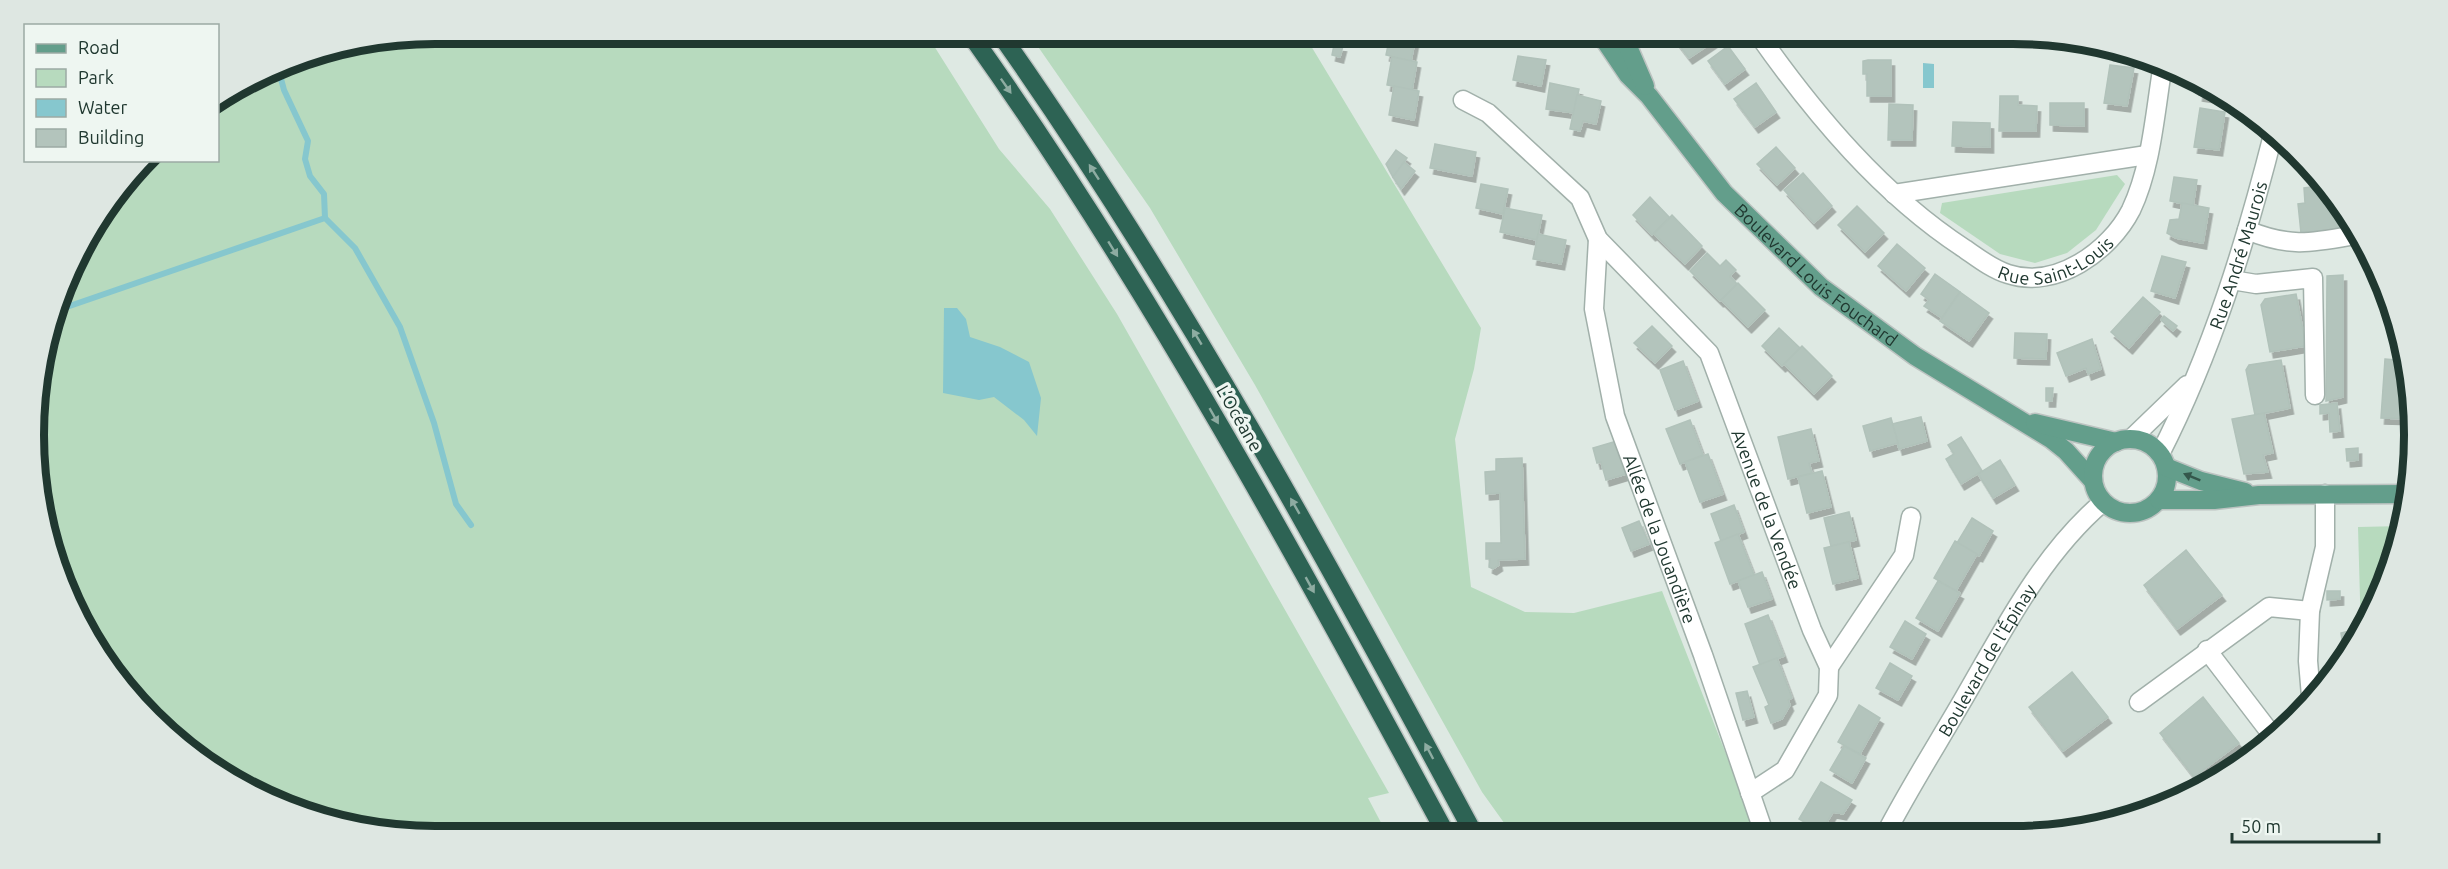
<svg xmlns="http://www.w3.org/2000/svg" width="2448" height="869" font-family="Ubuntu,sans-serif">
<defs>
<filter id="shadow"><feDropShadow dx="3.5" dy="6" stdDeviation="0" flood-color="#0004"/></filter>
</defs>
<rect width="100%" height="100%" fill="#dee9e3"/>
<g fill="#b7dabe">
<path d="M1305 36 1481 328 1474 369 1455 439 1471 587 1525 612 1574 613 1662 591 1757 833 1512 834 1482 792 1255 385 1150 208 1032 38Z"/>
<path d="M929 38 999 149 1050 209 1117 314 1389 793 1368 798 1387 834 435 836 331 822 211 768 150 718 101 658 47 538 34 461 36 382 75 257 116 190 144 161 218 160V103L281 63 357 41Z"/>
<path d="M2117 175 2125 184 2096 230 2067 253 2035 263 2000 254 1940 213 1942 203Z"/>
<path d="M2403 526 2401 538 2361 635 2358 527Z"/>
</g>
<g fill="#86c7ce">
<path d="M1923 63 1934 64V88H1923Z"/>
<path d="M944 308H957L966 319 970 337 1000 347 1029 362 1041 398 1037 436 1024 420 994 397 979 400 943 393Z"/>
</g>
<g fill="none" stroke-linecap="round" stroke-linejoin="round">
<g stroke="#86c7ce" stroke-width="6">
<path d="M284 63 280 75 284 90 308 141 305 159 310 176 324 194 325 218"/>
<path d="M58 310 325 218 355 248 400 327 434 423 456 504 471 525"/>
</g>
</g>
<g fill="#b3c4bc" stroke="#b1c2ba" stroke-width="1.5" filter="url(#shadow)">
<path d="M1709 34 1713 42 1689 58 1672 36Z"/>
<path d="M1819 34H1843V37L1819 38Z"/>
<path d="M1390 36H1416L1411 61 1386 55Z"/>
<path d="M1334 45 1343 46 1340 57 1332 55Z"/>
<path d="M1728 46 1745 69 1725 84 1708 61Z"/>
<path d="M2112 46 2136 54 2135 59 2110 55Z"/>
<path d="M1518 56 1546 60 1541 86 1513 80Z"/>
<path d="M1392 57 1417 62 1412 90 1387 85Z"/>
<path d="M1868 60H1891V96H1867V74H1863V61Z"/>
<path d="M2110 65 2134 68 2127 106 2104 103Z"/>
<path d="M2201 81 2225 96V99L2199 95Z"/>
<path d="M1550 83 1579 89 1574 113 1546 109Z"/>
<path d="M1756 83 1776 112 1755 127 1734 99Z"/>
<path d="M1394 86 1419 91 1414 120 1389 115Z"/>
<path d="M1577 95 1601 101 1596 124 1583 121 1580 131 1570 129Z"/>
<path d="M2000 96H2018V105L2037 106 2036 131H1999Z"/>
<path d="M2050 103H2084V126L2050 125Z"/>
<path d="M1889 104 1913 105 1912 140H1888Z"/>
<path d="M2200 108 2225 112 2219 150 2194 147Z"/>
<path d="M1953 122 1990 123V147L1952 146Z"/>
<path d="M1435 144 1476 152 1472 176 1430 168Z"/>
<path d="M1776 147 1795 168 1777 185 1757 164Z"/>
<path d="M1396 150 1407 158 1393 177 1386 164Z"/>
<path d="M1404 162 1415 171 1401 189 1393 177Z"/>
<path d="M1803 173 1832 206 1814 223 1784 190Z"/>
<path d="M2174 177 2197 180 2193 206 2170 201Z"/>
<path d="M1481 184 1508 189 1503 214 1476 208Z"/>
<path d="M2326 185 2343 208 2345 228 2301 233 2298 204 2305 203 2304 188Z"/>
<path d="M1650 197 1670 218 1652 235 1633 215Z"/>
<path d="M2182 203 2209 208 2203 243 2176 238 2167 233 2170 220 2179 219Z"/>
<path d="M1857 206 1884 233 1865 252 1838 225Z"/>
<path d="M1505 208 1542 215 1537 240 1500 232Z"/>
<path d="M1672 215 1702 246 1685 264 1654 234Z"/>
<path d="M1538 234 1566 240 1561 264 1533 259Z"/>
<path d="M1897 244 1925 268 1906 291 1878 266Z"/>
<path d="M1707 253 1720 266 1726 260 1736 270 1730 276 1737 284 1720 301 1690 271Z"/>
<path d="M2162 256 2186 262 2175 298 2151 291Z"/>
<path d="M1935 274 1960 292 1942 318 1924 306 1929 300 1921 294Z"/>
<path d="M2343 275V397L2326 401 2327 276Z"/>
<path d="M1738 283 1765 310 1748 327 1721 300Z"/>
<path d="M1960 292 1989 313 1969 341 1940 321Z"/>
<path d="M2296 294 2306 346 2270 352 2261 305 2265 299Z"/>
<path d="M2143 297 2160 312 2129 348 2111 332Z"/>
<path d="M2164 316 2177 326 2173 331 2161 320Z"/>
<path d="M1652 326 1672 346 1655 363 1634 343Z"/>
<path d="M1779 328 1800 348 1782 366 1762 346Z"/>
<path d="M2015 333 2047 334 2046 359 2014 358Z"/>
<path d="M2092 339 2101 369 2088 374 2086 368 2066 376 2057 353Z"/>
<path d="M1802 346 1832 376 1814 394 1784 364Z"/>
<path d="M2385 359 2407 361 2412 382 2413 419 2381 418Z"/>
<path d="M2281 360 2290 408 2255 415 2246 370 2249 365Z"/>
<path d="M1683 361 1698 401 1675 410 1660 370Z"/>
<path d="M2046 388H2053L2052 401H2046Z"/>
<path d="M2337 403 2340 431 2330 432 2329 413 2320 414V405Z"/>
<path d="M2264 413 2273 453 2263 455 2268 472 2244 474 2232 419Z"/>
<path d="M1921 417 1927 441 1899 449 1892 424Z"/>
<path d="M1891 418 1898 443 1870 451 1863 426Z"/>
<path d="M1690 420 1703 455 1680 464 1666 429Z"/>
<path d="M1811 429 1819 461 1809 463 1812 473 1788 479 1778 437Z"/>
<path d="M1961 437 1982 471 1961 484 1946 459 1954 454 1948 445Z"/>
<path d="M1617 441 1626 474 1606 480 1601 462 1597 463 1593 448Z"/>
<path d="M2358 448V460L2347 461 2346 449Z"/>
<path d="M1708 454 1723 494 1700 502 1685 462Z"/>
<path d="M1522 458 1525 559 1498 560 1499 565 1493 569 1489 567 1490 559H1486V543H1501L1500 493 1486 494 1485 472 1496 471V459Z"/>
<path d="M2000 460 2015 485 1993 498 1978 474Z"/>
<path d="M1822 471 1831 507 1807 513 1798 477Z"/>
<path d="M1734 505 1744 532 1721 541 1711 514Z"/>
<path d="M1849 512 1856 540 1831 546 1824 518Z"/>
<path d="M1972 518 1993 531 1979 556 1957 543Z"/>
<path d="M1639 521 1649 544 1631 551 1622 528Z"/>
<path d="M1738 534 1754 575 1730 584 1715 543Z"/>
<path d="M1955 541 1977 554 1956 591 1934 578Z"/>
<path d="M1849 542 1858 578 1833 584 1824 548Z"/>
<path d="M2186 550 2222 595 2177 629 2144 585Z"/>
<path d="M1762 572 1772 599 1748 607 1738 581Z"/>
<path d="M1938 581 1960 593 1938 631 1916 618Z"/>
<path d="M2327 591H2340V599L2327 600Z"/>
<path d="M1768 615 1784 656 1760 665 1745 624Z"/>
<path d="M1905 621 1926 634 1912 659 1890 647Z"/>
<path d="M2353 630 2355 643 2343 647 2341 633Z"/>
<path d="M1777 658 1792 698 1788 700 1790 705 1782 719 1771 723 1765 707 1769 705 1753 667Z"/>
<path d="M1890 663 1912 676 1898 700 1876 688Z"/>
<path d="M2072 672 2108 717 2063 751 2029 707Z"/>
<path d="M1747 691 1754 717 1743 720 1736 693Z"/>
<path d="M2203 697 2239 743 2194 777 2160 733Z"/>
<path d="M1859 705 1880 718 1860 754 1838 742Z"/>
<path d="M1844 746 1866 758 1852 783 1830 770Z"/>
<path d="M1821 782 1852 800 1843 814 1833 812 1821 832 1799 819Z"/>
</g>
<g fill="none" stroke-linecap="round" stroke-linejoin="round">
<g stroke="#a1b0aa" stroke-width="21">
<g id="minor">
<path id="s1" d="M1758 34C1815 115 1882 195 1965 249 1978 258 1992 269 2008 274 2056 290 2110 251 2131 210 2152 166 2155 111 2163 64"/>
<path id="s2" d="M1463 100 1488 113 1580 198 1598 239 1709 353 1812 630 1829 667 1828 695 1785 770 1750 793"/>
<path d="M1894 194 2147 155"/>
<path d="M2247 230C2292 249 2315 242 2361 234"/>
<path id="s3" d="M1598 239 1594 309 1615 416 1703 655 1764 833"/>
<path d="M2232 280 2256 284 2313 278 2315 395"/>
<path d="M2131 439 2187 385"/>
<path id="s4" d="M2160 454C2212 352 2246 242 2274 131"/>
<path d="M2207 650 2275 739"/>
<path d="M1829 667 1904 555 1911 517"/>
<path d="M2311 696 2308 661 2310 611 2325 547V494"/>
<path d="M2139 702 2269 607 2310 611"/>
<path id="s5" d="M1886 833C1910 787 1938 743 1964 698 2004 629 2042 554 2103 502"/>
</g>
</g>
<g stroke="#bcc3c1" stroke-width="21">
<g id="major">
<path id="s6" d="M1601 35 1628 75 1649 96 1724 193 1821 287 1915 356 2051 439 2066 451 2093 481"/>
<path d="M1623 35 1645 86"/>
<path d="M2035 423 2116 442"/>
<circle cx="2130" cy="476" r="37"/>
<path d="M2166 467 2201 481 2245 492"/>
<path d="M2159 500H2214L2259 495 2409 494"/>
</g>
</g>
<g stroke="#bcc3c1" stroke-width="21">
<g id="highway">
<path d="M973 38C1152 290 1299 562 1446 834"/>
<path d="M1003 38C1181 291 1328 562 1474 834"/>
</g>
</g>
<use href="#minor" stroke="#fff" stroke-width="18"/>
<use href="#major" stroke="#639e8b" stroke-width="18"/>
<use href="#highway" stroke="#2d6354" stroke-width="18"/>
</g>
<defs><path id="oneway-solid" d="M-6-.8H1V-3.2L6.5 0L1 3.2V.8H-6Z" transform="scale(1.5)"/></defs>
<g fill="#8eaca2">
<use href="#oneway-solid" transform="translate(1006 86) rotate(55)"/>
<use href="#oneway-solid" transform="translate(1094 172) rotate(-123)"/>
<use href="#oneway-solid" transform="translate(1113 249) rotate(58)"/>
<use href="#oneway-solid" transform="translate(1197 337) rotate(-121)"/>
<use href="#oneway-solid" transform="translate(1214 416) rotate(60)"/>
<use href="#oneway-solid" transform="translate(1295 506) rotate(-120)"/>
<use href="#oneway-solid" transform="translate(1310 585) rotate(61)"/>
<use href="#oneway-solid" transform="translate(1429 751) rotate(-118)"/>
</g>
<use fill="#34574b" href="#oneway-solid" transform="translate(2192 477) rotate(-158)"/>
<g text-anchor="middle" dominant-baseline="central" stroke-width="6" stroke-linejoin="round" paint-order="stroke">
<g font-size="18" fill="#203830" stroke="#eef6f1">
<text stroke="none"><textPath href="#s1" startOffset="402">Rue Saint-Louis</textPath></text>
<text stroke="none"><textPath href="#s4" startOffset="214">Rue André Maurois</textPath></text>
<text stroke="none"><textPath href="#s6" startOffset="324">Boulevard Louis Fouchard</textPath></text>
<text transform="translate(1240 418) rotate(60)">L’Océane</text>
<text stroke="none"><textPath href="#s2" startOffset="524">Avenue de la Vendée</textPath></text>
<text stroke="none"><textPath href="#s3" startOffset="310">Allée de la Jouandière</textPath></text>
<text stroke="none"><textPath href="#s5" startOffset="200">Boulevard de l'Épinay</textPath></text>
</g>
</g>
<path d="M0 0H2448V869H0ZM435 44H2013A391 391 0 0 1 2404 435V435A391 391 0 0 1 2013 826H435A391 391 0 0 1 44 435V435A391 391 0 0 1 435 44Z" fill="#dee7e2" fill-rule="evenodd"/>
<path fill="none" stroke="#203830" stroke-width="8" d="M435 44H2013A391 391 0 0 1 2404 435V435A391 391 0 0 1 2013 826H435A391 391 0 0 1 44 435V435A391 391 0 0 1 435 44Z"/>
<rect x="24" y="24" width="195" height="138" fill="#eef6f1" stroke="#9caaa4" stroke-width="1.5"/>
<rect x="36" y="44" width="30" height="9" fill="#639e8b" stroke="#9caaa4" stroke-width="1.5"/>
<text x="78" y="54" font-size="18" fill="#203830">Road</text>
<rect x="36" y="69" width="30" height="18" fill="#b7dabe" stroke="#9caaa4" stroke-width="1.5"/>
<text x="78" y="84" font-size="18" fill="#203830">Park</text>
<rect x="36" y="99" width="30" height="18" fill="#86c7ce" stroke="#9caaa4" stroke-width="1.5"/>
<text x="78" y="114" font-size="18" fill="#203830">Water</text>
<rect x="36" y="129" width="30" height="18" fill="#b3c4bc" stroke="#9caaa4" stroke-width="1.5"/>
<text x="78" y="144" font-size="18" fill="#203830">Building</text>
<path d="M2232 833v9h147v-9" fill="none" stroke="#203830" stroke-width="3"/>
<text x="2241" y="833" font-size="18" fill="#203830" stroke="#eef6f1" stroke-width="4.5" paint-order="stroke">50 m</text>
</svg>
